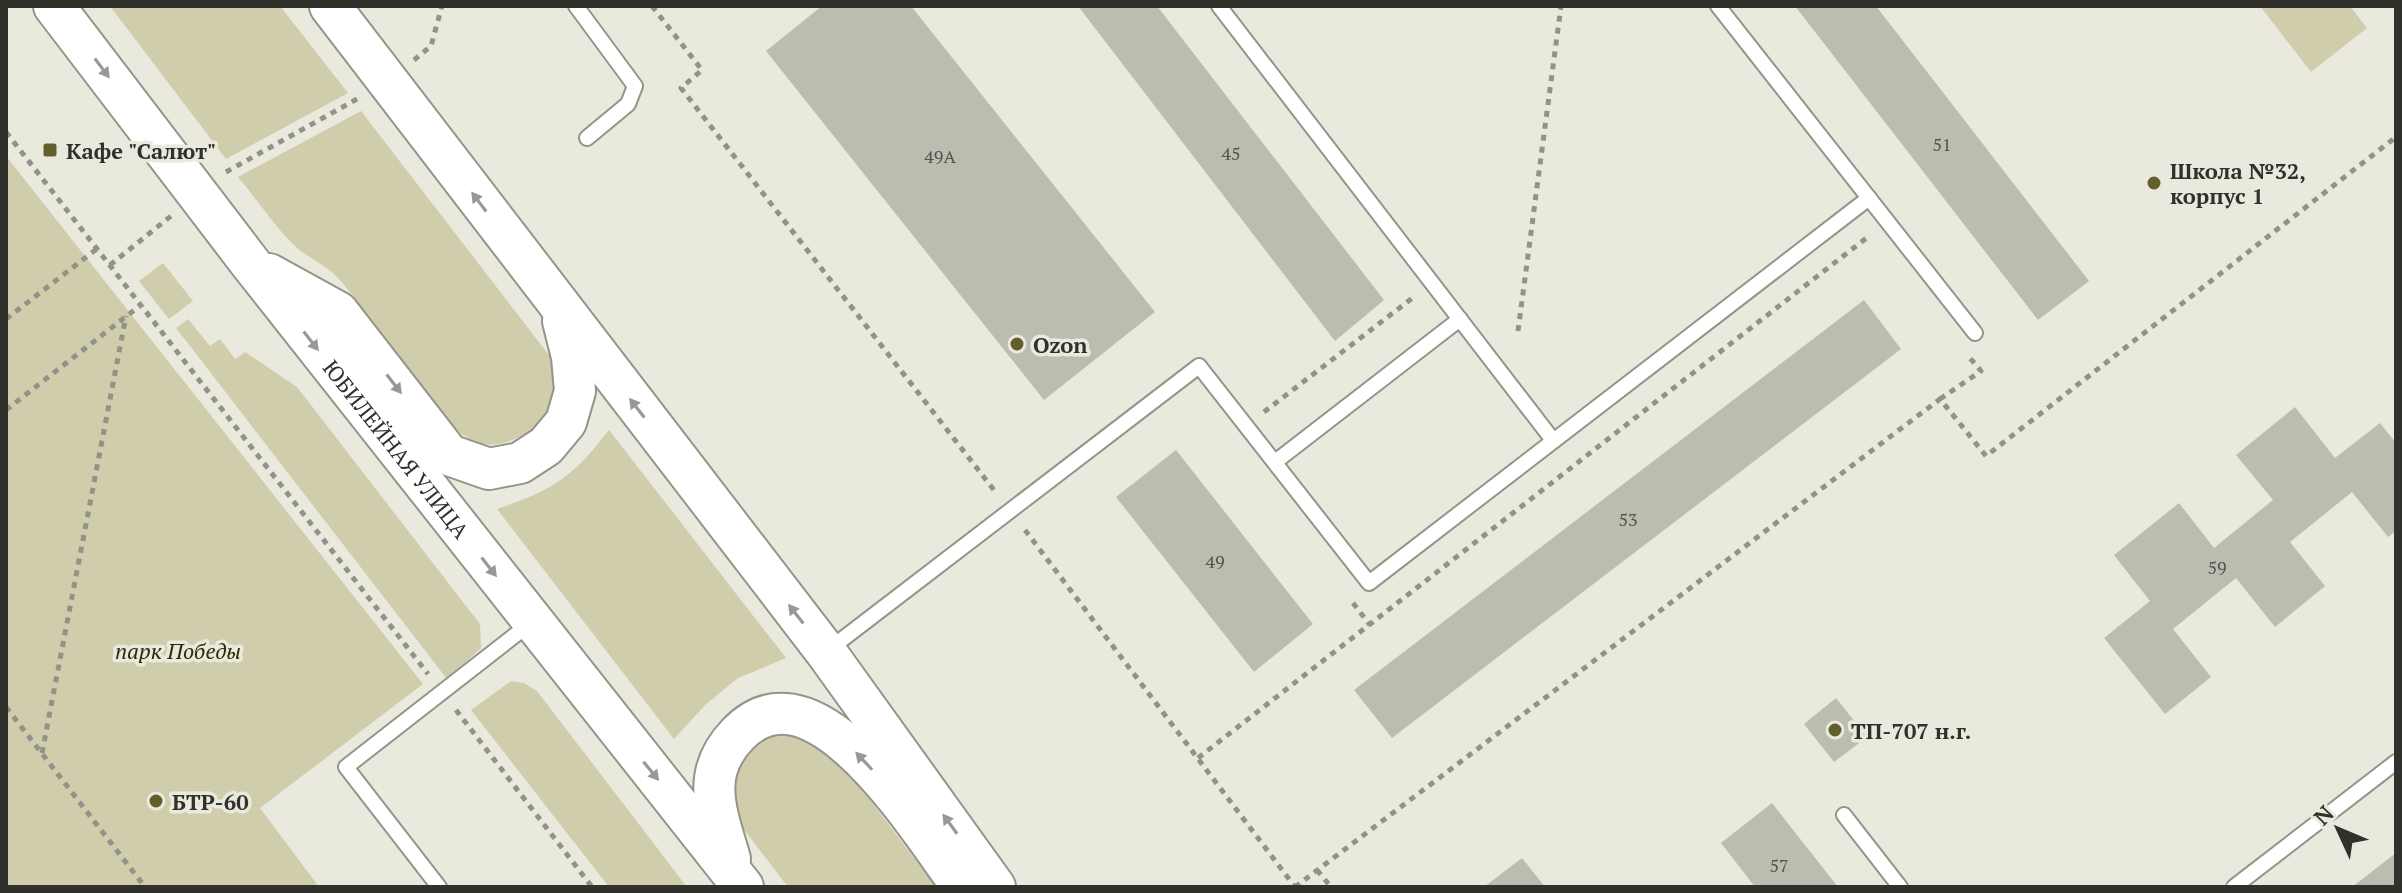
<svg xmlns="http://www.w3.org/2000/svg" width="2402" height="893" font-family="'PT Serif',serif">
<rect width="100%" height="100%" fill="#e9e9dd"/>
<g fill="#cfcdab">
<path d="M110 6H280L348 93 226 159Z"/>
<path d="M2260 6H2350L2367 28 2311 72Z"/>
<path d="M361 111 555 363C557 388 555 414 533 429 517 439 495 450 476 442 432 425 372 313 336 276 323 263 304 256 292 243 272 223 256 198 238 177Z"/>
<path d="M6 156 423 684 260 808 319 887H6Z"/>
<path d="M163 263 193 301 169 319 139 281Z"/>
<path d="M188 319 210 346 220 339 235 359 245 352 297 387 480 624 481 648 447 679 176 328Z"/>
<path d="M609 430 786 658 738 678 705 705 674 739 497 509C553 490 573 477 609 430Z"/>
<path d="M511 681 524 683 537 691 687 887H609L471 710Z"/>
<path d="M780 727 839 759 936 887H788L739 823 730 799 737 760Z"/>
</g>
<g fill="#bdbcb0">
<path d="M822 6H911L1155 312 1044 400 766 51Z"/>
<path d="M1078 6H1157L1384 300 1335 341Z"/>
<path d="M1795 6H1876L2089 281 2038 320Z"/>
<path d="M1864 300 1901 349 1392 738 1354 690Z"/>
<path d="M2295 407 2335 458 2380 423 2396 443V531L2388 537 2352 492 2290 542 2325 586 2275 627 2236 578 2173 629 2211 677 2165 714 2104 638 2150 601 2114 555 2179 503 2214 548 2273 500 2236 455Z"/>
<path d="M1176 450 1313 624 1254 672 1116 497Z"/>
<path d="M1836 698 1867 737 1834 762 1804 724Z"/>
<path d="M1772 803 1838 887H1755L1721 843Z"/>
<path d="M2396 853V887H2352Z"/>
<path d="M1522 858 1545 887H1484Z"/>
</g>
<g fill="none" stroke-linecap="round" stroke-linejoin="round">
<g stroke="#949488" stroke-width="18">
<g id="service">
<path d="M576 6 635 86 628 104 587 138"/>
<path d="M1219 6 1552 439"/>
<path d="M1718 6 1975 333"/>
<path d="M1275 462 1460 319"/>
<path d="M827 651 1199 366 1369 583 1869 198"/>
<path d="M1844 815 1900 887"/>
<path d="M439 887 346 767 532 622"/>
<path d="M2234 887 2396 762"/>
</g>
</g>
<g stroke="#949488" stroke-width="44">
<g id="secondary">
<path id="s1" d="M54 6 251 264 743 887"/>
<path d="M330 6 826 652 995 887"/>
<path d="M269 274 338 312 449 455 489 469 520 463 546 446 566 422 575 391 572 357 563 321"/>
<path d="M730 859C717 813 699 774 738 734 815 654 921 833 961 885"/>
</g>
</g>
<g stroke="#929289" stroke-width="5" stroke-dasharray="6 6" stroke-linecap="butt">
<path d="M652 6 702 70 681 88 997 494"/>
<path d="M414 60 431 46 442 6"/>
<path d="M6 132 428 674"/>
<path d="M226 172 357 99"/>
<path d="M110 265 171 216"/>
<path d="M6 319 98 248"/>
<path d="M1518 331 1561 6"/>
<path d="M1940 399 1981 371 1970 358"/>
<path d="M6 410 142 304"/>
<path d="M1264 412 1415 296"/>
<path d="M1025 530 1295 887"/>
<path d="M1353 603 1370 625"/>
<path d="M6 707 145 887"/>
<path d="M456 710 592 887"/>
<path d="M42 753 126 316"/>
<path d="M1198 758 1869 236"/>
<path d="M1317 870 1331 887"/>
<path d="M1295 887 1940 399 1986 456 2396 137"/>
</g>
<use href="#service" stroke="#fff" stroke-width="14"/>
<use href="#secondary" stroke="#fff" stroke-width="40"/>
</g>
<defs><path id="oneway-solid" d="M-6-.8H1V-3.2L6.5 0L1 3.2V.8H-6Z" transform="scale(2)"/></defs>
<g fill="#989896">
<use href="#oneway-solid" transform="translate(102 68) rotate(53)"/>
<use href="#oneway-solid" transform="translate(479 202) rotate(-127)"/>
<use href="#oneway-solid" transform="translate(311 341) rotate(52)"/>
<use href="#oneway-solid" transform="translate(394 384) rotate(52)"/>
<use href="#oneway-solid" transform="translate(637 408) rotate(-128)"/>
<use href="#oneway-solid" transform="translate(489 567) rotate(52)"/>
<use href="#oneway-solid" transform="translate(796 614) rotate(-128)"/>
<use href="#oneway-solid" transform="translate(864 761) rotate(-133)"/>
<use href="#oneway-solid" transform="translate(651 771) rotate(51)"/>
<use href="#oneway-solid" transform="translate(950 824) rotate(-126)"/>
</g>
<g fill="#635f2c" stroke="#e9e9dd" stroke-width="3">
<rect x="42" y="142" width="16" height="16" rx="4"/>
<circle cx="2154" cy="183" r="8"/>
<circle cx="1017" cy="344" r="8"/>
<circle cx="1835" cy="730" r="8"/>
<circle cx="156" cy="801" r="8"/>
</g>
<g text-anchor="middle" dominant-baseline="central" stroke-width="7" stroke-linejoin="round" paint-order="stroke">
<g font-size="18" fill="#54544d">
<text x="1942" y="144">51</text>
<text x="1231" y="153">45</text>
<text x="940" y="156">49А</text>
<text x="1628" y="519">53</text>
<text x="1215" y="561">49</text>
<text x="2217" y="567">59</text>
<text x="1779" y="865">57</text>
</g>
<g font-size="22" font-weight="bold" fill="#31312c" stroke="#e9e9dd" text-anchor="start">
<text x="66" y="150">Кафе "Салют"</text>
<text x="2170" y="170">Школа №32,<tspan x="2170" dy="25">корпус 1</tspan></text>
<text x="1033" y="344">Ozon</text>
<text x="1851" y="730">ТП-707 н.г.</text>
<text x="172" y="801">БТР-60</text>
</g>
<g font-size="22" fill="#31312c" stroke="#e9e9dd">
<text stroke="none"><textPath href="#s1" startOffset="560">ЮБИЛЕЙНАЯ УЛИЦА</textPath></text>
</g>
<g font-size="22" font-style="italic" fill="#2d2b08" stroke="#e9e9dd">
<text x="178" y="650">парк Победы</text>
</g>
</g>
<rect width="2402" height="893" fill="none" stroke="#31312c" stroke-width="16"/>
<g transform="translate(2338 829) rotate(314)" stroke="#e9e9dd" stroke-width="6" paint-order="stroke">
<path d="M0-6L14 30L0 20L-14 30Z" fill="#31312c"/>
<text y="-12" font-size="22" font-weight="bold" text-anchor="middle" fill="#31312c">N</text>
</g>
</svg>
